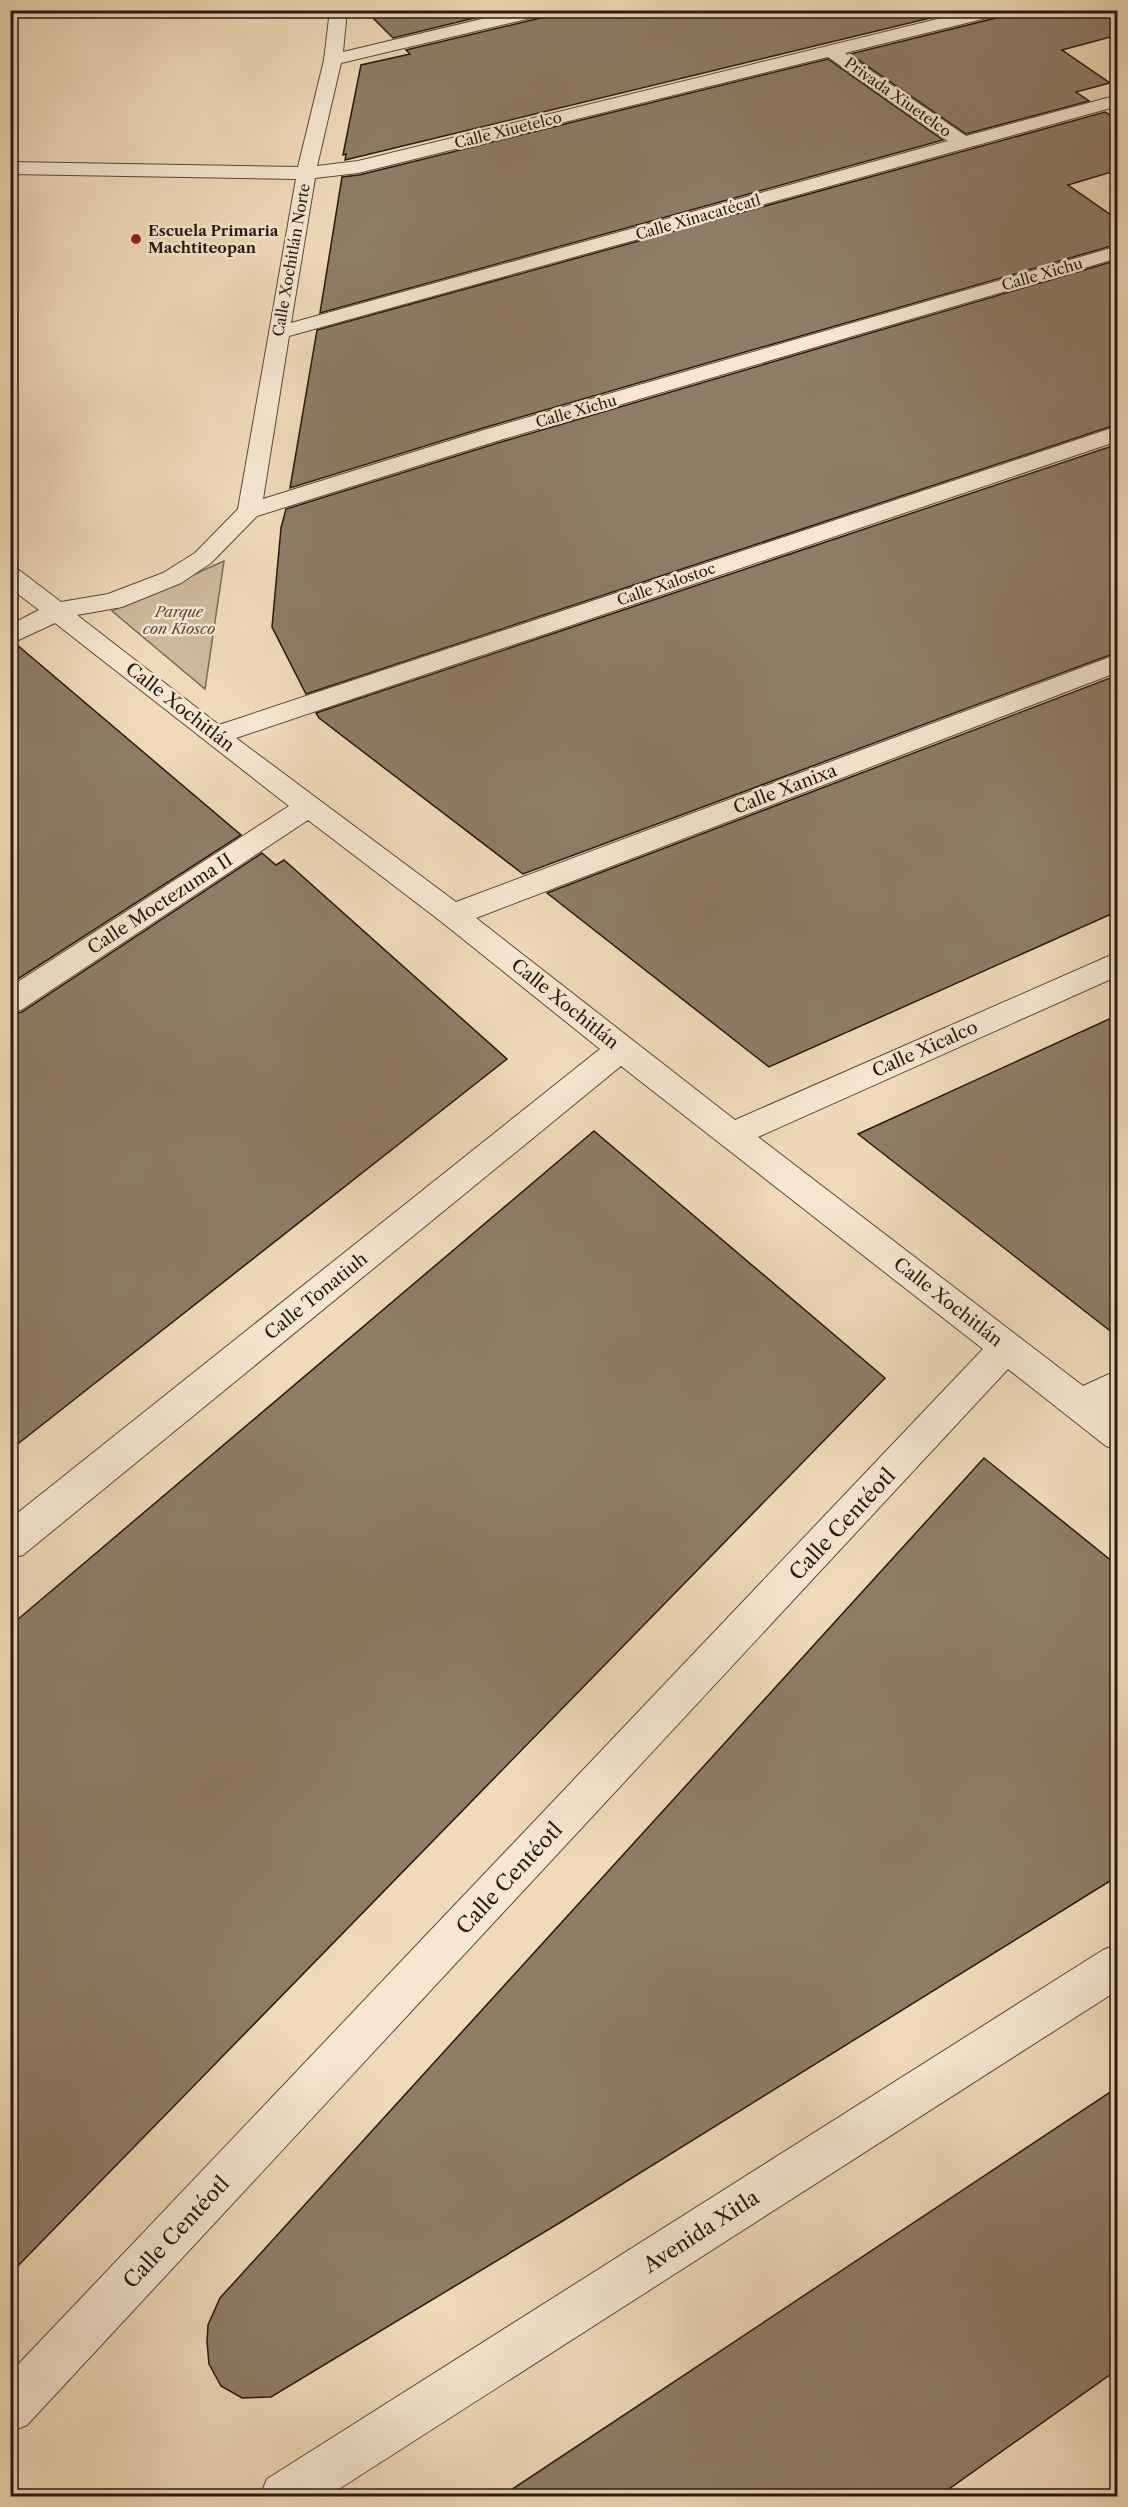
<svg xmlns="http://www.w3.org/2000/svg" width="1128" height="2507" font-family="'Libre Caslon Text',serif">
<rect width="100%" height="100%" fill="#f0dab9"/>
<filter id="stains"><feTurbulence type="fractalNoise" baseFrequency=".00333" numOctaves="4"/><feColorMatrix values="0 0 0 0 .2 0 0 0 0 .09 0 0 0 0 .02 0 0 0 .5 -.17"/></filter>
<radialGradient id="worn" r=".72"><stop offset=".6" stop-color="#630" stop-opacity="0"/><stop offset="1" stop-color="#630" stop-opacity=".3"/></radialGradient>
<path fill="#ceb99c" stroke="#7a6956" stroke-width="1.5" d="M224 561 205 689 112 611Z"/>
<g fill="#8f7d68" stroke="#261911" stroke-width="1.5">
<path d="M365 10H507L393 38Z"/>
<path d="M552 10H963L345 160 346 154 343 155 361 65 410 54 406 50 549 16Z"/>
<path d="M1007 10H1118V35L1062 50 1110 83 1076 92 1089 101 966 134 850 54 1004 16Z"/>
<path d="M828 59 943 140 320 313 342 177 359 175Z"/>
<path d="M1105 112 1118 120V170L1068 185 1118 220V244L483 428 290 488 317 330Z"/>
<path d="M1118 260V424L306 694 272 627 281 528 286 509 501 442Z"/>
<path d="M1118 444V652L523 874 319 718 316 713Z"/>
<path d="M16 644 241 835 10 984V646Z"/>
<path d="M1118 675V911L769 1067 547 893Z"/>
<path d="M262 853 276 865 284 860 507 1059 10 1450V1015L22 1012Z"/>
<path d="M1118 1015V1337L858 1134Z"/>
<path d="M594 1131 885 1378 10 2274V1626Z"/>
<path d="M984 1458 1118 1566V1876L561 2222 271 2397 242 2398 221 2386 209 2364 207 2342 208 2325 220 2298Z"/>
<path d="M1118 2087V2369L939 2496H502Z"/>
</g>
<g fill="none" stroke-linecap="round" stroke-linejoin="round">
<g stroke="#58493b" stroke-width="2">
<g id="minor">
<path d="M330 10H347L343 52 519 10H550L548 14 341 63 317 166 358 161 974 10H1005L1003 14 845 53 966 136 1118 95V106L289 336 263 499 484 430 1118 246V258L500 440 257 516 211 563 181 583 122 607 77 615 219 725 1118 426V441L236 738 456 902 1118 654V672L476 918 735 1120 1118 952V976L758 1137 1083 1386 1118 1370V1404L1111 1407 1118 1412V1450L1106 1446 1008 1369 27 2425 10 2432V2373L983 1349 621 1066 23 1555 10 1559V1519L600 1049 443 923 308 820 21 1010 10 1013V987L289 806 55 623 10 644V625L39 610 10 588V567L19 570 61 602 108 594 163 573 195 553 238 509 296 179 10 174V162L298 167 324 60ZM828 57 948 141 291 323 315 178 358 173Z"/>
<path d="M1118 1944V1990L328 2496H260L267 2479 1103 1950Z"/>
</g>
</g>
<use href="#minor" fill="#f5e7d2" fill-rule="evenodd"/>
</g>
<circle fill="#8f2418" stroke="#f5e7d2" stroke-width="2" cx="136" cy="239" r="6"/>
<g text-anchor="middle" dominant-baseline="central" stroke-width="5" stroke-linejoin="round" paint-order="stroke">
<g font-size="15" fill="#261911" stroke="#f5e7d2">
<text transform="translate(898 97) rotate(35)">Privada Xiuetelco</text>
<text transform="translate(508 130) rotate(-14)">Calle Xiuetelco</text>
<text transform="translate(698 217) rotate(-16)">Calle Xinacatécatl</text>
<text transform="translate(291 260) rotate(-80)">Calle Xochitlán Norte</text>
<text transform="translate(1042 274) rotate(-16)">Calle Xichu</text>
<text transform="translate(576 411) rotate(-16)">Calle Xichu</text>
<text transform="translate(666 584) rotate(-19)">Calle Xalostoc</text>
</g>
<g font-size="15" font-weight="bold" fill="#261911" stroke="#f5e7d2" text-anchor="start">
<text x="148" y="230">Escuela Primaria<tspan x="148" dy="17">Machtiteopan</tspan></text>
</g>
<g font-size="15" font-style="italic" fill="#58493b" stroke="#f5e7d2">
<text x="179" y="611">Parque<tspan x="179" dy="17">con Kiosco</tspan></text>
</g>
<g font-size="18" fill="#261911" stroke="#f5e7d2">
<text transform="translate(180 707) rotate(38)">Calle Xochitlán</text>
<text transform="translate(785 789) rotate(-21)">Calle Xanixa</text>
<text transform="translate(160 904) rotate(-33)">Calle Moctezuma II</text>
<text transform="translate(565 1004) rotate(39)">Calle Xochitlán</text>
<text transform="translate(925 1049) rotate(-24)">Calle Xicalco</text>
<text transform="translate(316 1296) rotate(-39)">Calle Tonatiuh</text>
<text transform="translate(948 1302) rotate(38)">Calle Xochitlán</text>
</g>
<g font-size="21" fill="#261911" stroke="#f5e7d2">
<text transform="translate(842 1524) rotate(-47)">Calle Centéotl</text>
<text transform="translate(509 1878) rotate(-47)">Calle Centéotl</text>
<text transform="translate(701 2231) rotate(-33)">Avenida Xitla</text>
<text transform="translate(176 2232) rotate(-47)">Calle Centéotl</text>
</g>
</g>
<rect width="1128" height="2507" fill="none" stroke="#f0dab9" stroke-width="36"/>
<rect x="12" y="12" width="1104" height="2483" fill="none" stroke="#261911" stroke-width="3"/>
<rect x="18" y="18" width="1092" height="2471" fill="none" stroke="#261911" stroke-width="1.5"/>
<rect width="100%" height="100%" filter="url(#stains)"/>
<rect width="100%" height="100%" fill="url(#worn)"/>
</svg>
